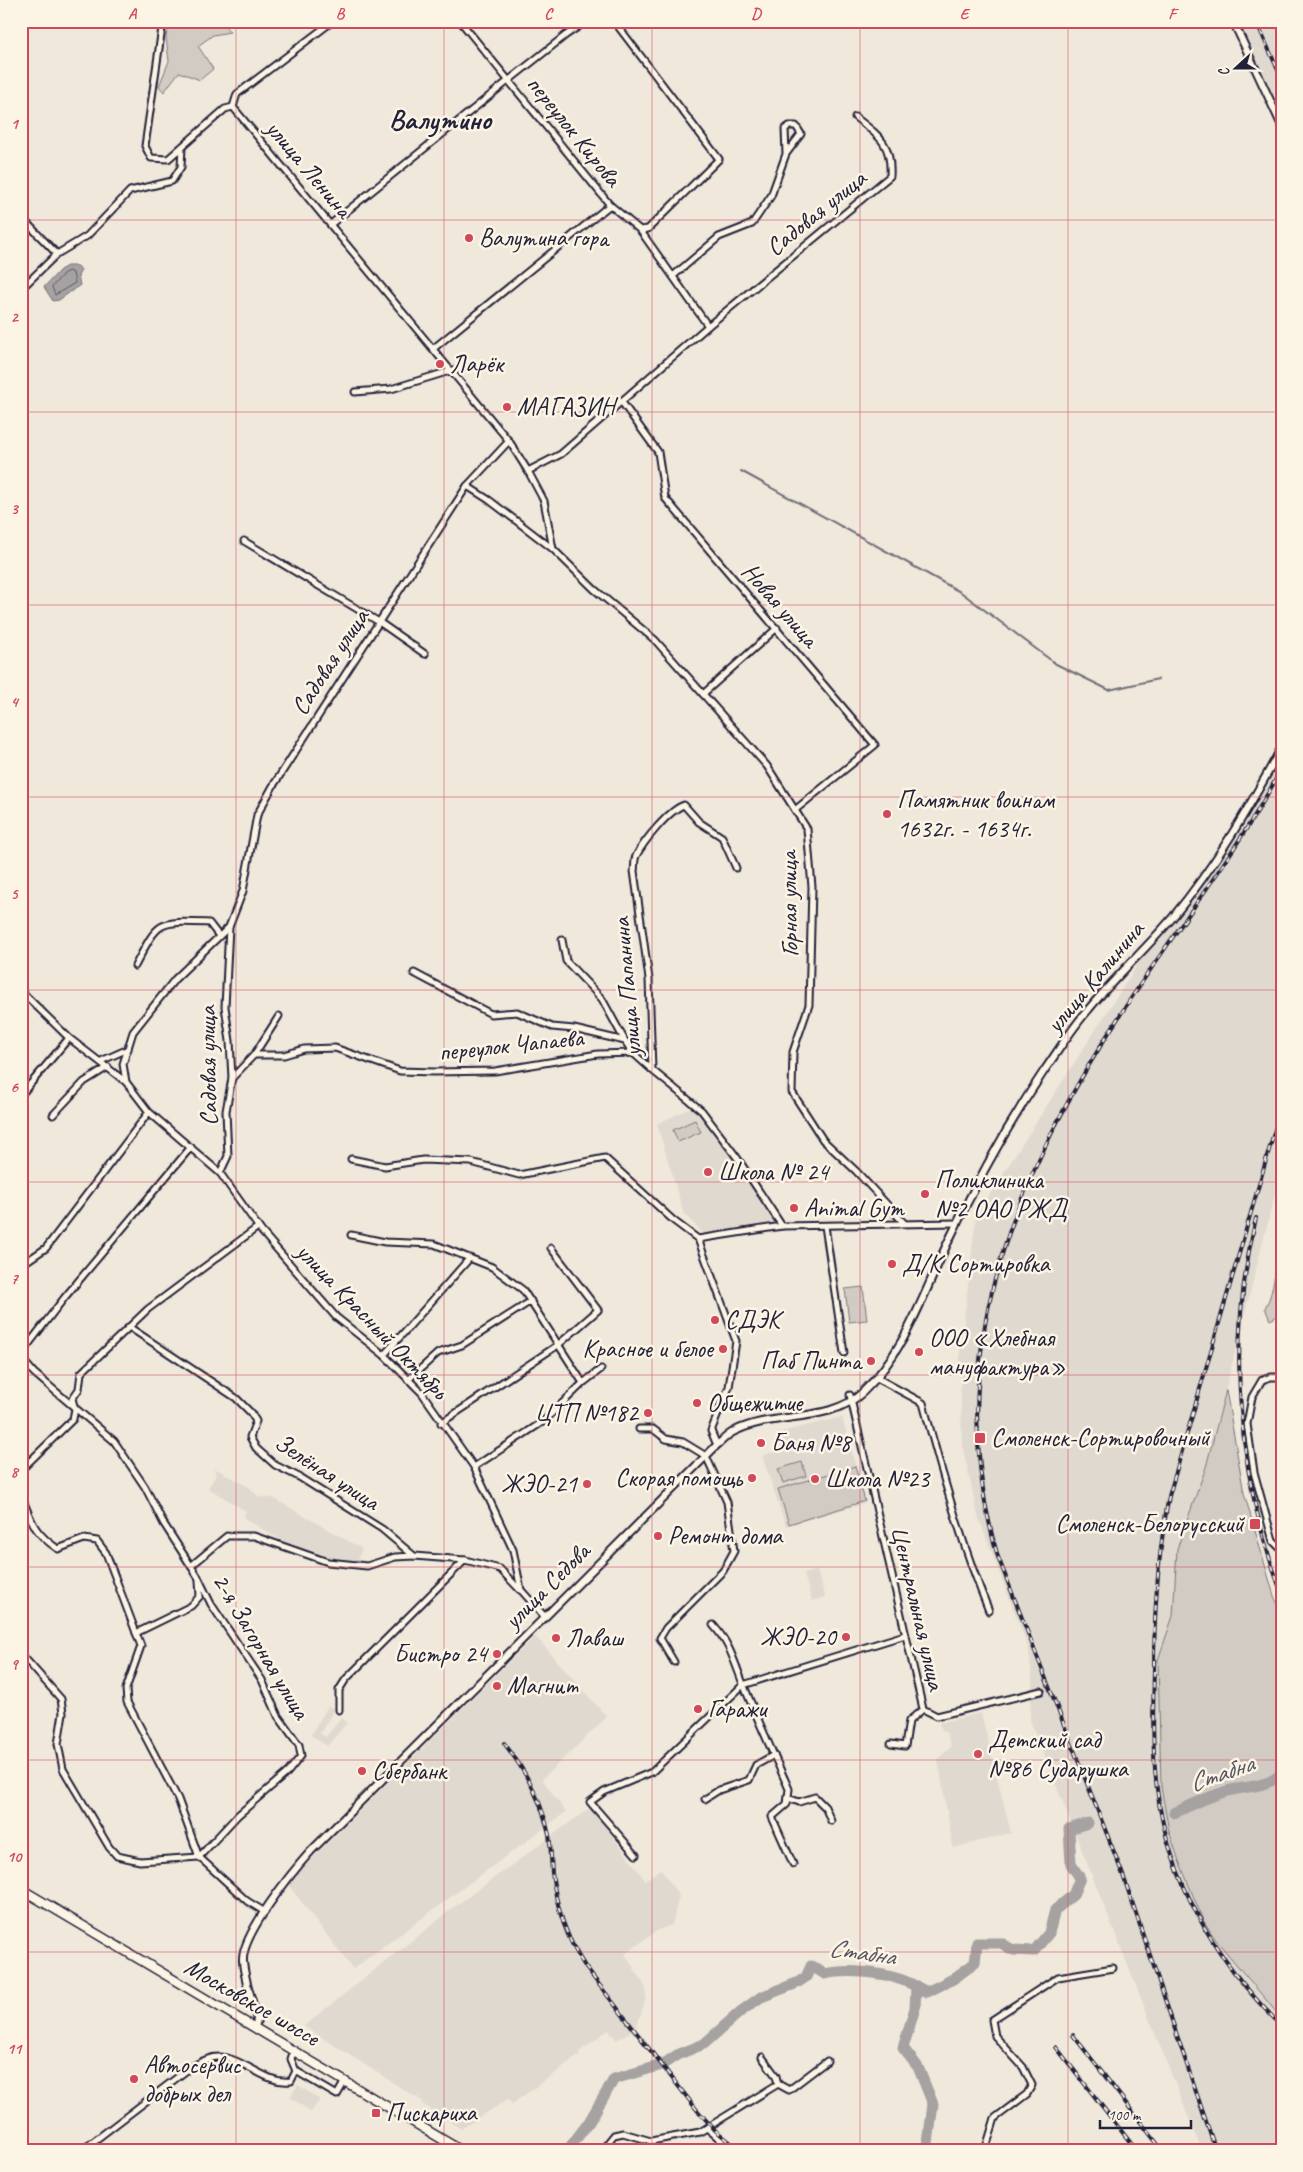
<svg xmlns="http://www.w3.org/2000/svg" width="1303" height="2172" font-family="Caveat,sans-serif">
<rect width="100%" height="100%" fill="#efe8db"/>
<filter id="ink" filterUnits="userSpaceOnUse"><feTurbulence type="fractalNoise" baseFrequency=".02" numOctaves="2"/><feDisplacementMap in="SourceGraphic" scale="10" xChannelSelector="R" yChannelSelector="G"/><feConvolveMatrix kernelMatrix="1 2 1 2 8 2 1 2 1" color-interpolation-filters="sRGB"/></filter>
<g filter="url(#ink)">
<g fill="#e0d9cf">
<path d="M1236 21H1282V111Z"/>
<path d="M1282 748V1166L1206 1467 1177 1549 1173 1616 1158 1660 1161 1787 1169 1831 1179 1861 1203 1920 1216 1940 1282 2019V2151H1202L1030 1720 1032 1681 1029 1650 978 1516 962 1445 960 1354 976 1216 1143 956 1188 906 1200 889Z"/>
<path d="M690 1108 702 1113 740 1168 775 1225 705 1235 684 1214 657 1124Z"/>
<path d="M842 1417 866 1503 786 1526 762 1456 781 1450 777 1433Z"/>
<path d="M214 1468 249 1487 259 1497 273 1498 362 1549 354 1568 316 1561 244 1518 246 1511 208 1488 217 1474Z"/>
<path d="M817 1570 825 1597 812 1601 804 1574Z"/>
<path d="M535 1636 607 1717 542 1779 566 1812 353 1969 287 1883Z"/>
<path d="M328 1706 335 1709 320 1733 326 1737 341 1718 347 1723 327 1746 311 1735Z"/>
<path d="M981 1713 1011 1833 953 1848 938 1759 951 1747 947 1733 942 1730 939 1723Z"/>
<path d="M591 1807 645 1880 661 1869 679 1896 672 1925 658 1930 625 1954 646 1988V1998L636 2028 631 2031 617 2040 608 2030 579 2052 580 2055 512 2104 508 2099 461 2129 421 2103 422 2101 418 2099 422 2093 417 2098 304 2026 453 1908Z"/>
<path d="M298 2085 320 2100 311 2112 290 2097Z"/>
</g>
<g fill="#d1cbc3" stroke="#7a767f">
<path d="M170 21H221L230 32 213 35 198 46 213 69 200 80 179 72 164 92 159 86 169 61 166 37Z"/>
<path d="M695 1120 701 1132 678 1142 673 1130Z"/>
<path d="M1282 1241V1314L1270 1320 1265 1308C1276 1288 1275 1264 1279 1242Z"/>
<path d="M863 1287 867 1320 849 1322 845 1289Z"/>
<path d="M1226 1390 1244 1493 1274 1596 1282 1614V2019L1216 1940 1203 1920 1179 1861 1169 1831 1161 1787 1158 1660 1173 1616 1177 1549 1206 1467Z"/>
<path d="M802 1462 806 1476 783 1483 778 1469Z"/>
<path d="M855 1466 865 1501 789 1524 778 1489Z"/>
</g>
<path fill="#a6a2a2" stroke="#716f79" d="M67 266H78L81 270 78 276 80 285 59 300 53 301 44 287 60 270Z"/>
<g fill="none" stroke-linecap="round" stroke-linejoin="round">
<path stroke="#575564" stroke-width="1" d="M69 271 73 273 75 283 55 295 52 287 63 274Z"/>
<path stroke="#716f79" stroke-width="2" d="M741 471 962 593 1056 664 1109 690 1158 679"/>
<g stroke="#a6a2a2" stroke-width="11">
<path d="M1174 1813C1190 1806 1207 1797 1224 1792 1243 1786 1266 1789 1282 1773"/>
<path d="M916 1987 915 2008 903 2048 918 2067 933 2104 927 2151"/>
<path d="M567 2151 589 2122 614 2079 662 2065 677 2055 704 2044 740 2012 761 1997 797 1983 806 1977 811 1966 825 1974C846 1969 881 1972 902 1980 911 1983 919 1988 927 1992L953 1979 975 1963 977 1943H1001L1013 1950 1034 1951 1049 1933 1055 1910 1073 1895 1080 1878 1071 1864 1069 1829 1088 1823"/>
</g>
<g stroke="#22223b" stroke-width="9">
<g id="minor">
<path d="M163 21 145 146 151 158 168 159 225 109 233 107"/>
<path d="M460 21 610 205 640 230 708 326"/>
<path d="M614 21 719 159 648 229 640 230"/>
<path d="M233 107 509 441 528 471 544 501 553 549"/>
<path d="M233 107 237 94 333 21"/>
<path d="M21 217 57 254"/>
<path d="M331 224 508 81 566 35 587 21"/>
<path d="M673 276 719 237 752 224 771 196 786 154 801 134 796 126H789L785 129 786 154"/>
<path d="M21 289 57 254 87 236 130 191 172 181 181 167 182 147"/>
<path d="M434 348 610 205"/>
<path d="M355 392 391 389 453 370"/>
<path d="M621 401 658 452 665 498 875 745 795 810"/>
<path d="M528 471 561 454 708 326 890 176C892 143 879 136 855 117"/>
<path d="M467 486 489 500 553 549 594 589 655 640 767 766 807 829 812 887 809 1005 793 1052 792 1092 823 1140 856 1171 904 1223"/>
<path d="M244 541 379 622 425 654"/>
<path d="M703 694 777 628"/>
<path d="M736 868 722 837 699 822 684 805C669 810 644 841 636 856 634 860 635 866 634 871L649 979 652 1070 702 1111 738 1159 782 1226 957 1223"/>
<path d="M562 940 566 961 602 999 625 1041"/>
<path d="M135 966C159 920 157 921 209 923L219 936"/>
<path d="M414 973 491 1014 517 1012 552 1027 574 1029 625 1041 633 1053"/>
<path d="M21 991 69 1038 126 1082 149 1112 220 1173 262 1232 336 1317 384 1355 422 1393 474 1467 513 1550 521 1590 545 1617"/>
<path d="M254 1055 279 1016"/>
<path d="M101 1061 128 1049"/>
<path d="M232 1078 254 1055H284L304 1049 335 1048 400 1071 434 1072 495 1071 598 1054 633 1053 652 1070"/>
<path d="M126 1082 123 1064 133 1032 175 979 229 927"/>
<path d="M21 1095 69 1038"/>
<path d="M53 1115 84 1082 108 1067"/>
<path d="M351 1159 385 1166 423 1160 471 1162 519 1175 605 1158 674 1221 698 1239 736 1341 729 1387 711 1431 717 1445"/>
<path d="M220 1173 228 1156 226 1111 232 1078 230 1041 225 1007 229 927 243 891 257 815 273 786 467 486 509 441"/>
<path d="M825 1226 844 1353"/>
<path d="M351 1235 385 1242 434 1244 492 1267 523 1290 583 1383"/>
<path d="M698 1239 782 1226"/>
<path d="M21 1265 46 1248 149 1112"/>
<path d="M129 1327 236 1398 250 1412 256 1421 250 1437 256 1448 275 1465 299 1477 382 1529 414 1556 465 1560 500 1569 520 1590"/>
<path d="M21 1354 65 1297 191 1147"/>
<path d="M384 1355 469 1259"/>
<path d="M21 1358 34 1373 114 1441 145 1487 164 1524 198 1577 211 1604 262 1680 278 1716 299 1745 301 1756 288 1772 238 1815 199 1857 140 1861 117 1856 109 1847 63 1769 58 1744 63 1713 61 1699 21 1654"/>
<path d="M1282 1377H1271L1262 1380 1252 1397 1247 1424 1254 1472 1273 1541 1282 1550"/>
<path d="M877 1378 923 1403C942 1473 961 1543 989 1611"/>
<path d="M408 1380 438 1353 462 1345 531 1301"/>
<path d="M850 1395 923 1709"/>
<path d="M441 1423 558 1345 598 1310 551 1248"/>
<path d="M639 1429H653L666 1439 683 1442 706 1456 727 1502 734 1551 723 1571 666 1628 660 1638 674 1662"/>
<path d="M474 1467 544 1421 583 1383 601 1369"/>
<path d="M21 1470 73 1419 75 1409 72 1399 79 1389 81 1373 148 1309 258 1227"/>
<path d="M21 1495C32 1522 33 1532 58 1549L84 1539 97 1541 106 1553 141 1646 126 1689 127 1702 178 1799 199 1857 247 1901 265 1912"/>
<path d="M191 1566 227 1536H254L328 1562 367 1566 395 1557 414 1556"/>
<path d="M713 1625C731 1645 734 1662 744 1686 758 1721 774 1755 789 1789L787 1804 772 1817 793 1864"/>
<path d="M136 1633 191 1606 200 1596 199 1581"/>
<path d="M923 1709 937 1716 1041 1691"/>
<path d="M339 1710V1690L346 1679 465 1560"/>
<path d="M891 1744 905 1746 909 1721 923 1709"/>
<path d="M788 1798 799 1802 815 1797 825 1807 831 1821"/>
<path d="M705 1799 719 1790 749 1780 756 1765 774 1755"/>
<path d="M636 1855 590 1802 604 1792 652 1772 743 1685 905 1635"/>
<path d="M294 2050 291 2059 296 2071"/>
<path d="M762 2057 776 2076 778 2084"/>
<path d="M707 2128 734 2151"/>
<path d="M81 2151 191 2067C199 2063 208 2057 217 2057 243 2056 265 2085 291 2081L296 2071 337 2095 345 2081"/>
<path d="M601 2151 614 2135 623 2133 651 2141 700 2132 778 2084 789 2090 827 2061"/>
<path d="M985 2151 995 2118 1027 2094 1032 2085 1023 2067 995 2036 992 2020 1058 1977 1113 1968"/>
</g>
</g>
<g stroke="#22223b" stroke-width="10">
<g id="tertiary">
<path d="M1233 21 1282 126"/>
<path d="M255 2027 257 2020C253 2001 244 1980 243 1961 241 1935 293 1871 311 1851L717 1445C722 1441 728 1434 735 1431 774 1411 830 1424 863 1392 907 1350 924 1291 950 1238 977 1181 1009 1123 1044 1071 1058 1051 1072 1028 1088 1010 1115 977 1146 949 1173 917 1216 865 1250 806 1282 747"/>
</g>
</g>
<g stroke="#22223b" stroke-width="11">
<path id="primary" d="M21 1889 462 2151"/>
</g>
<use href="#minor" stroke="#fcf5e5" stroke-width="5"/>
<use href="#tertiary" stroke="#fcf5e5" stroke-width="6"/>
<use href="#primary" stroke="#fcf5e5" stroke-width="8"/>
<g stroke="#22223b" stroke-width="4">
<g id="rail">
<path d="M1256 21 1282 79"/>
<path d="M1282 1105 1169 1496C1158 1553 1154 1610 1154 1669 1153 1709 1152 1749 1157 1789 1168 1879 1217 1964 1282 2026"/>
<path d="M1256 1218C1226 1342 1237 1475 1282 1594"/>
<path d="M504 1743C525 1770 542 1801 549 1835 551 1847 551 1860 552 1873 557 1909 566 1938 586 1968L697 2110 715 2130 741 2151"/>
<path d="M1073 2035 1163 2151"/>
<path d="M1056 2047 1137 2151"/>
<path d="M1216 2151 1123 1875 998 1557C938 1354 1015 1174 1126 1006 1178 926 1237 852 1282 768"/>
</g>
</g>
<use href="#rail" stroke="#fcf5e5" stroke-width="2" stroke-dasharray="5.5" stroke-linecap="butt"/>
</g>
</g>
<path fill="none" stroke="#d1495b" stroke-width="1" stroke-opacity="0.55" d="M236 21V2151M444 21V2151M652 21V2151M860 21V2151M1068 21V2151M21 220H1282M21 412H1282M21 605H1282M21 797H1282M21 990H1282M21 1182H1282M21 1375H1282M21 1567H1282M21 1760H1282M21 1952H1282"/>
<g fill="#d1495b" stroke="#fcf5e5" stroke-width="2">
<circle cx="469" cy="238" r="5"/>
<circle cx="440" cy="364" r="5"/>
<circle cx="507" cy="407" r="5"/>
<circle cx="887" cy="814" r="5"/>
<circle cx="708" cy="1172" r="5"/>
<circle cx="925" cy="1194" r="5"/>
<circle cx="794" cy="1208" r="5"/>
<circle cx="892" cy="1264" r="5"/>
<circle cx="715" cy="1320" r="5"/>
<circle cx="723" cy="1349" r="5"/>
<circle cx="919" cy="1352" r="5"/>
<circle cx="871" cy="1361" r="5"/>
<circle cx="697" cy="1403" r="5"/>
<circle cx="648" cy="1413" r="5"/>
<rect x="974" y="1432" width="12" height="12" rx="2.5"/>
<circle cx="761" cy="1443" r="5"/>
<circle cx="752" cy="1478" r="5"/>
<circle cx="815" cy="1479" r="5"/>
<circle cx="587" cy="1484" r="5"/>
<rect x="1249" y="1518" width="12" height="12" rx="2.5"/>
<circle cx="658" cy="1536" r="5"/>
<circle cx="846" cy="1637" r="5"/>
<circle cx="556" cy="1638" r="5"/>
<circle cx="497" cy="1654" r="5"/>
<circle cx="497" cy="1686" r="5"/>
<circle cx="698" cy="1709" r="5"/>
<circle cx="978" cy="1754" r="5"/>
<circle cx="362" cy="1771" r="5"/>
<circle cx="134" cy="2079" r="5"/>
<rect x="371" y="2108" width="10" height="10" rx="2.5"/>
</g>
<g text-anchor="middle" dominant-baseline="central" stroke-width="5" stroke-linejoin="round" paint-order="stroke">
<g font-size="25" fill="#22223b" stroke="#fcf5e5">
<text transform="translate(574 131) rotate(51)">переулок Кирова</text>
<text transform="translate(309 169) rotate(50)">улица Ленина</text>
<text transform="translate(816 213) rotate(-39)">Садовая улица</text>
<text transform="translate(780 605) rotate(49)">Новая улица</text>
<text transform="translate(330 662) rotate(-57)">Садовая улица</text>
<text transform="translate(789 904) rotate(-91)">Горная улица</text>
<text transform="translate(1095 977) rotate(-50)">улица Калинина</text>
<text transform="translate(627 987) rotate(-95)">улица Папанина</text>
<text transform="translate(511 1045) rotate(-6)">переулок Чапаева</text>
<text transform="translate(208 1066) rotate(-91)">Садовая улица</text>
<text transform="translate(372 1321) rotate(46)">улица Красный Октябрь</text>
<text transform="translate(327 1472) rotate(33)">Зелёная улица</text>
<text transform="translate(547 1586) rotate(-45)">улица Седова</text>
<text transform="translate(918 1608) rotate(77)">Центральная улица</text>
<text transform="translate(261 1646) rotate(59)">2-я Загорная улица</text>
<text transform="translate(252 2002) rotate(30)">Московское шоссе</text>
</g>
<g font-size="25" fill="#22223b" stroke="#fcf5e5" text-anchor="start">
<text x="479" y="238">Валутина гора</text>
<text x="450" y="364">Ларёк</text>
<text x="517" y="407">МАГАЗИН</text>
<text x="897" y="800">Памятник воинам<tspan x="897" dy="29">1632г. - 1634г.</tspan></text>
<text x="718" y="1172">Школа № 24</text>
<text x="935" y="1180">Поликлиника<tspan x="935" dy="29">№2 ОАО РЖД</tspan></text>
<text x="804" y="1208">Animal Gym</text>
<text x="902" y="1264">Д/К Сортировка</text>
<text x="725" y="1320">СДЭК</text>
<text x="929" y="1338">ООО «Хлебная<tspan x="929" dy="29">мануфактура»</tspan></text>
<text x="713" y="1349" text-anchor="end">Красное и белое</text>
<text x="861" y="1361" text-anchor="end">Паб Пинта</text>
<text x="707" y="1403">Общежитие</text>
<text x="638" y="1413" text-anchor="end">ЦТП №182</text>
<text x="991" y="1438">Смоленск-Сортировочный</text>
<text x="771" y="1443">Баня №8</text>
<text x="742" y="1478" text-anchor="end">Скорая помощь</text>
<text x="825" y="1479">Школа №23</text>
<text x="577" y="1484" text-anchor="end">ЖЭО-21</text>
<text x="1244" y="1524" text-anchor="end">Смоленск-Белорусский</text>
<text x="668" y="1536">Ремонт дома</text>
<text x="836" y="1637" text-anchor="end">ЖЭО-20</text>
<text x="566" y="1638">Лаваш</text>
<text x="487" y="1654" text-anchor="end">Бистро 24</text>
<text x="507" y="1686">Магнит</text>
<text x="708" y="1709">Гаражи</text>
<text x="988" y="1740">Детский сад<tspan x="988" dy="29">№86 Сударушка</tspan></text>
<text x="372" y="1771">Сбербанк</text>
<text x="144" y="2065">Автосервис<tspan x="144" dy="29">добрых дел</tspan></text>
<text x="386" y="2113">Пискариха</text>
</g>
<g font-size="26" font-style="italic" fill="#575564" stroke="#fcf5e5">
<text transform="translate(1221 1773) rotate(-19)">Стабна</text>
<text transform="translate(862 1952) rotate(8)">Стабна</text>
</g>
<g font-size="28" font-weight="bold" fill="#22223b" stroke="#fcf5e5">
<text x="440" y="119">Валутино</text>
</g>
</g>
<rect width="1303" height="2172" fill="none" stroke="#fcf5e5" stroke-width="55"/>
<g transform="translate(1236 68) rotate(249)" stroke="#fcf5e5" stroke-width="4" paint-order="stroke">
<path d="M0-4L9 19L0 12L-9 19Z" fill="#22223b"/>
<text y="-8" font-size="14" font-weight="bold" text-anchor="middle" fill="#22223b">С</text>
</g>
<path d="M1100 2120v8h91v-8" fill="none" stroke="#22223b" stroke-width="2.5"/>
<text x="1108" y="2120" font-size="15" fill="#22223b" stroke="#fcf5e5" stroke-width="4" paint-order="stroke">100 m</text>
<rect x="28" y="28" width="1248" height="2116" fill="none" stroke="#d1495b" stroke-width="2"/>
<g font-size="16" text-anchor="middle" font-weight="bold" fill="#d1495b">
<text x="132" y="19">A</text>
<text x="340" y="19">B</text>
<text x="548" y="19">C</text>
<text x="756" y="19">D</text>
<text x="964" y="19">E</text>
<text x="1172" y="19">F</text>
<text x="14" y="129">1</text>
<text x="14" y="322">2</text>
<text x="14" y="514">3</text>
<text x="14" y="707">4</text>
<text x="14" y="899">5</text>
<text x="14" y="1092">6</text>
<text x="14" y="1284">7</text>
<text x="14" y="1477">8</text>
<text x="14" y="1669">9</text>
<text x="14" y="1862">10</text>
<text x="14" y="2054">11</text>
</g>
</svg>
